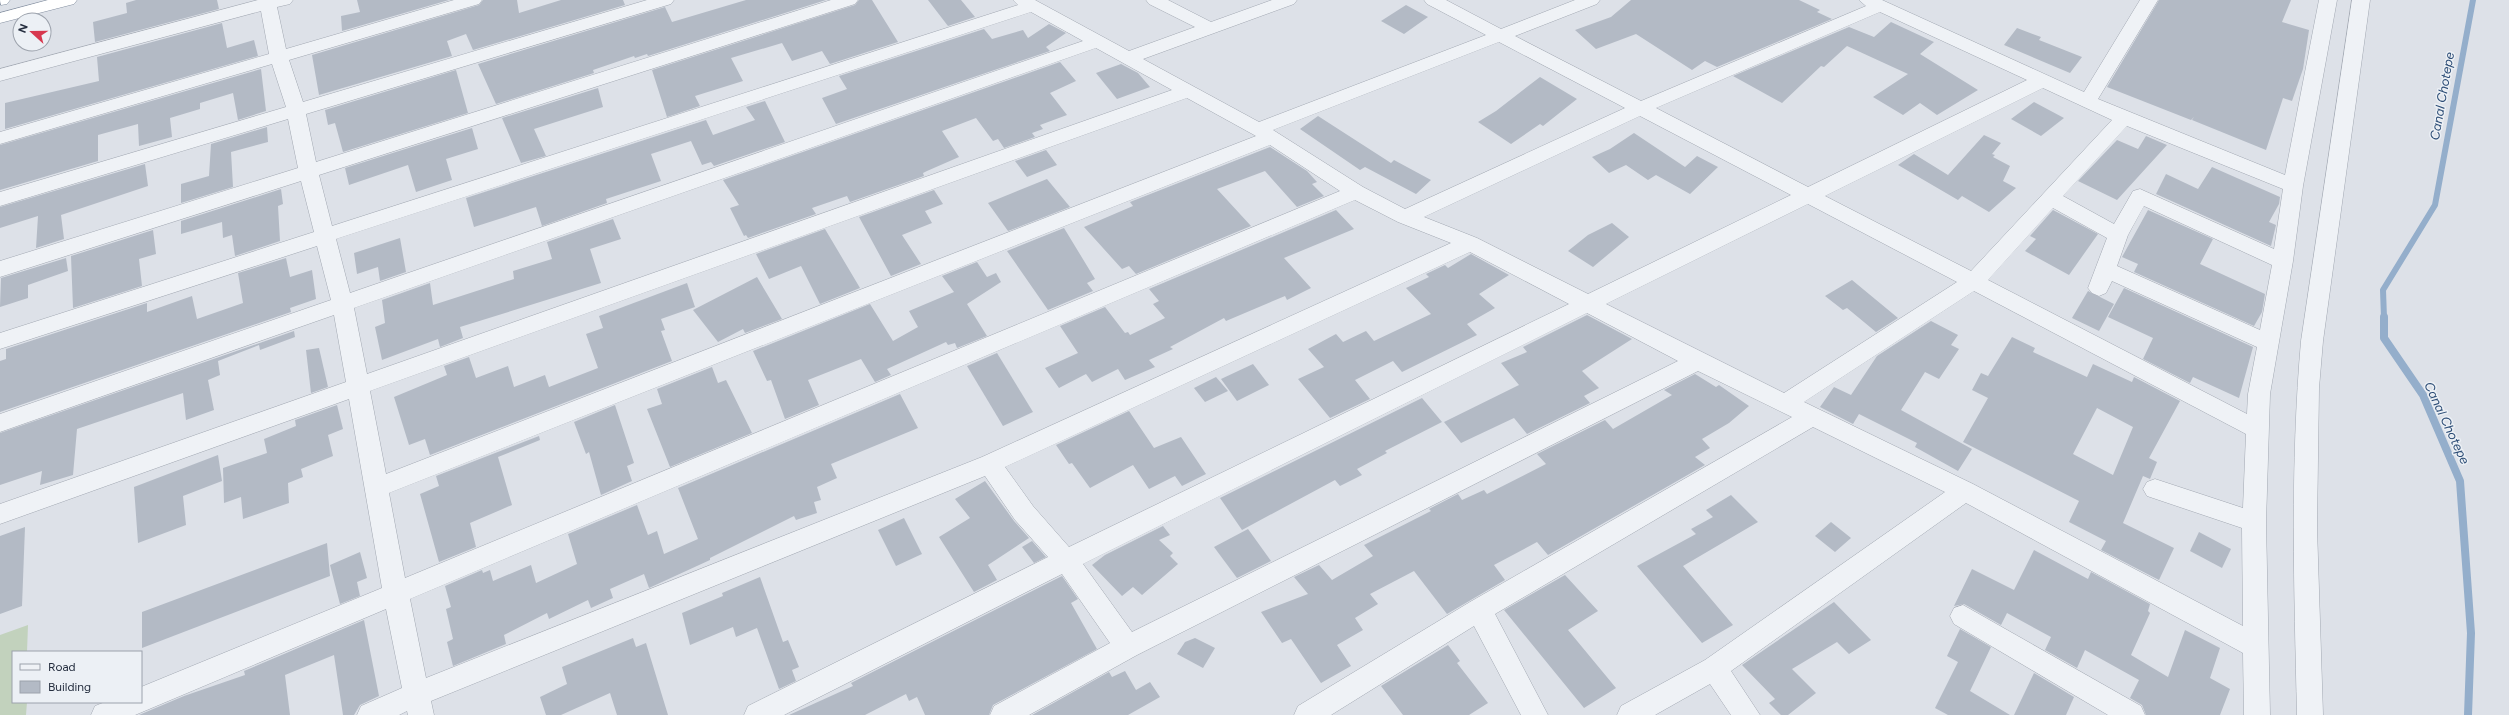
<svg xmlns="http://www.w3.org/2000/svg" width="2509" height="715" font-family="Figtree,sans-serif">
<rect width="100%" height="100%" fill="#dde1e8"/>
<path fill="#c2d2bd" d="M28 625 27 652H13V702H27L26 715H0V635Z"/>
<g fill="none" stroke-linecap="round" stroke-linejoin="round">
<path stroke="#94aecb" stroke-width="6" d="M2384 318 2383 290 2435 205 2473 0"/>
<path stroke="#94aecb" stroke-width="8" d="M2384 317V338L2423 395 2460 481 2471 633 2468 715"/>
</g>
<g fill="#b3bac5" fill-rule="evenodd">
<path d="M136 0H217L219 9 95 42 93 22 127 13 126 3Z"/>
<path d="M357 0H449L342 31 341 16 360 12Z"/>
<path d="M483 0H517L519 13 561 0H623L625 5 473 50 466 34 447 41 452 56 319 95 312 55 479 5Z"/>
<path d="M746 0H826L648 56 647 54 635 58 634 56 593 70 594 73 496 104 478 64 665 7 672 22Z"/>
<path d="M859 0H872L898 42 830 64 822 51 792 61 782 43 731 58 743 81 695 96 700 106 667 117 652 70 855 5Z"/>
<path d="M928 0H961L975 17 948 26Z"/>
<path d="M1631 0H1799L1820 10 1817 12 1832 19 1717 67 1705 61 1692 70 1636 34 1596 49 1575 30 1611 17Z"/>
<path d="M2159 0H2291L2282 22 2309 30 2303 69 2292 101 2283 98 2266 150 2192 120 2194 117 2191 120 2107 87Z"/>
<path d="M1406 5 1428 17 1404 34 1381 21Z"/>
<path d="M1891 22 1934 42 1920 54 1978 90 1937 115 1920 103 1903 115 1873 97 1908 74 1847 46 1824 67 1821 66 1782 103 1733 76 1849 27 1874 37Z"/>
<path d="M222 23 227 48 254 40 258 56 5 129V103L99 81 97 57Z"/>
<path d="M1049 24 1066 33 1046 47 1050 51 836 124 822 98 847 89 839 76 984 29 992 39 1023 30 1028 38Z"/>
<path d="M2017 28 2041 37 2039 40 2082 57 2070 73 2004 45Z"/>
<path d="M1060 62 1076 81 1050 93 1067 115 1040 125 1043 129 1032 133 1035 137 1004 148 998 139 993 141 976 118 942 131 959 157 927 171 923 173 924 176 850 202 847 196 812 208 816 214 748 238 746 235 744 236 730 208 739 205 723 180Z"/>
<path d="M1121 64 1138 73 1150 87 1117 99 1096 73Z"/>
<path d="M261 69 266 111 238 120 233 93 200 103V109L170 118 172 137 139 146 138 124 98 135V161L0 190V145Z"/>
<path d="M456 70 468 113 343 152 335 123 328 125 325 110Z"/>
<path d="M1540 77 1577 99 1543 126 1540 124 1511 144 1478 122 1496 111Z"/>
<path d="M598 88 603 107 534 129 546 156 521 163 502 118Z"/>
<path d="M765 101 785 142 714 166 711 162 702 165 691 141 651 154 661 181 606 199 607 203 542 226 536 207 474 227 466 198 706 120 713 135 755 120 746 107Z"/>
<path d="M2034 102 2064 118 2041 136 2011 119Z"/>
<path d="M1318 116 1391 163 1394 160 1431 180 1416 194 1365 167 1360 170 1300 129Z"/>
<path d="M267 127 268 142 231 152 233 187 181 203V184L209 176 211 144Z"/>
<path d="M472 128 478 149 446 159 452 180 416 192 408 165 349 185 345 168Z"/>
<path d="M1634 133 1685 167 1697 156 1718 167 1690 194 1656 175 1648 180 1626 165 1609 173 1592 157 1610 149Z"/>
<path d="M1984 135 2001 143 1992 154 1995 155 1993 157 2010 166 2003 181 2016 188 1989 212 1962 196 1958 200 1898 165 1914 154 1948 175Z"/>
<path d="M2146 136 2167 145 2117 200 2078 181 2117 140 2138 149Z"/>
<path d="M1270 147 1307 171 1317 182 1312 184 1324 196 1297 207 1265 171 1217 189 1251 226 1136 274 1129 266 1122 269 1084 227 1133 206 1130 202Z"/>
<path d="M1046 150 1057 165 1027 177 1015 161Z"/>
<path d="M145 164 148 186 61 215 64 239 36 248 38 216 0 228V207Z"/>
<path d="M2212 167 2280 197 2279 204 2269 222 2276 225 2271 246 2156 194 2166 174 2198 189Z"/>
<path d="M1047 179 1070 207 1008 231 988 203Z"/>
<path d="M281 189 283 204 278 206 280 241 235 256 232 235 223 238 222 222 181 234V221Z"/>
<path d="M934 190 943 204 925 211 932 223 902 235 921 264 891 276 859 217Z"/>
<path d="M1336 210 1354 229 1284 258 1311 288 1287 300 1285 296 1226 321 1224 318 1170 347 1173 349 1149 360 1155 367 1125 380 1118 369 1092 382 1086 374 1059 388 1045 368 1078 353 1060 326 1105 307 1125 333 1128 332 1130 335 1165 318 1153 304 1159 301 1149 289Z"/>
<path d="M2053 210 2098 234 2069 275 2025 251 2036 239 2030 236Z"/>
<path d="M2148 210 2213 239 2200 264 2265 294 2262 312 2254 326 2134 272 2138 264 2122 257Z"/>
<path d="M613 219 621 239 590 249 601 283 460 327 463 338 440 347 438 339 382 360 375 327 385 323 382 300 430 283 433 305 514 279 513 271 552 259 547 242Z"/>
<path d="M1612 223 1629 237 1593 267 1568 251 1588 235Z"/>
<path d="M1064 228 1095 279 1087 283 1093 291 1048 310 1007 251Z"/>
<path d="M825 229 860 288 820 304 801 266 769 279 756 254Z"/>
<path d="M153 230 156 254 139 259 142 286 73 308 71 256Z"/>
<path d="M400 238 406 272 380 281 378 267 357 274 354 253Z"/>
<path d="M1471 254 1509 275 1479 294 1495 308 1467 324 1477 335 1402 372 1393 361 1355 380 1370 399 1330 418 1298 379 1324 367 1308 349 1336 334 1343 342 1366 331 1374 341 1431 314 1406 288 1429 277 1426 274 1445 265 1448 268Z"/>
<path d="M66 258 68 271 28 285V298L0 307 1 278Z"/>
<path d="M286 258 290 277 312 270 316 299 290 308 291 312 0 412V361L6 359V349L147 303V312L192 296 197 319 243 303 238 273Z"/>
<path d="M977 262 987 277 996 273 1001 282 967 304 987 336 957 348 955 343 948 345 946 342 887 369 891 375 875 382 861 359 808 380 819 405 785 419 771 380 767 381 753 351 870 304 893 341 918 327 909 311 954 292 942 276Z"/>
<path d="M757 277 782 319 745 333 743 329 718 342 693 310Z"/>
<path d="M1852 280 1898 318 1876 332 1847 308 1843 310 1825 296Z"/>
<path d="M687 283 695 307 661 319 665 330 661 331 672 361 430 455 425 439 409 445 394 397 447 375 444 366 469 357 476 378 508 366 514 387 545 375 549 387 598 368 586 334 603 328 599 316Z"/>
<path d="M2124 288 2253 347 2239 398 2193 377 2190 383 2143 359 2153 338 2108 317Z"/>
<path d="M2088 291 2114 304 2099 331 2072 318Z"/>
<path d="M1587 315 1632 339 1582 371 1599 388 1584 396 1590 403 1527 434 1514 418 1461 443 1444 422 1519 385 1501 363 1527 352 1523 347Z"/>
<path d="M1931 321 1958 335 1951 345 1959 349 1939 379 1925 372 1901 410 1972 449 1958 471 1915 447 1917 443 1859 414 1853 424 1820 407 1834 387 1851 395 1877 356Z"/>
<path d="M294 331 295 337 260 350 259 345 218 361 220 375 208 380 214 410 186 420 183 393 77 429 73 475 40 485 42 471 0 485V433Z"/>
<path d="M2012 337 2035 348 2033 352 2087 377 2093 364 2132 382 2134 377 2180 401 2149 458 2157 462 2150 479 2143 476 2123 523 2174 548 2159 580 2101 550 2106 541 2069 522 2079 501 1963 442 1988 398 1972 390 1981 373 1988 376ZM2097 408 2133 427 2113 475 2073 454Z"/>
<path d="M319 348 328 387 311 393 306 350Z"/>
<path d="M997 353 1033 412 1003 426 967 366Z"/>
<path d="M1253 364 1269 385 1237 401 1221 379Z"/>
<path d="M712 367 718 383 726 380 752 433 670 467 647 409 662 404 657 389Z"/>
<path d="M1695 374 1716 387 1719 385 1749 406 1729 423 1702 439 1710 448 1695 457 1705 465 1548 555 1537 542 1494 565 1505 580 1447 614 1414 571 1370 594 1378 604 1355 618 1363 630 1337 645 1351 666 1321 683 1291 639 1282 643 1261 612 1308 594 1294 577 1319 565 1332 580 1373 556 1364 545 1431 511 1429 509 1458 494 1462 500 1484 490 1487 494 1546 464 1537 454 1605 420 1613 429 1672 395 1664 390Z"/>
<path d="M1216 377 1228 391 1205 402 1194 388Z"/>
<path d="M900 394 918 428 831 464 837 478 817 487 821 500 814 502 817 513 796 520 794 516 710 558V560L649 588 644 574 610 589 613 598 591 608 588 600 549 619 547 613 504 635 506 644 453 666 447 642 453 639 446 609 451 607 445 586 482 570 483 573 490 570 493 581 531 565 536 583 577 564 568 534 637 505 648 535 657 531 664 554 698 539 678 488Z"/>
<path d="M1422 398 1442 422 1385 451 1387 453 1357 469 1362 475 1340 486 1335 480 1242 530 1220 498Z"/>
<path d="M337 405 343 429 328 435 333 456 301 469 303 477 288 483 289 503 243 519 241 497 224 503 223 468 267 453 264 439 296 426 295 420Z"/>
<path d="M615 405 634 463 627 466 632 481 601 495 589 452 586 454 574 422Z"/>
<path d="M1129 411 1154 448 1181 437 1206 474 1182 486 1175 476 1149 489 1133 465 1090 488 1072 463 1069 464 1056 445Z"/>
<path d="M539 436 540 440 498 457 512 505 470 523 476 547 439 562 420 494 439 486 436 476Z"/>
<path d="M218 455 222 481 183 496 186 525 138 543 134 487Z"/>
<path d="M985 481 1014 521 1029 538 988 565 997 580 974 592 939 537 970 518 955 499Z"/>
<path d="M1731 495 1758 522 1683 566 1733 625 1702 643 1637 566 1696 534 1691 529 1713 517 1706 510Z"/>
<path d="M904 518 922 554 896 566 878 530Z"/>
<path d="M1831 522 1851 538 1835 552 1815 536Z"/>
<path d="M1163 526 1170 535 1159 540 1173 553 1170 556 1178 564 1142 595 1133 587 1122 596 1092 565 1105 555Z"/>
<path d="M25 527 22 606 0 614V536Z"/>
<path d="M1248 529 1271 561 1237 578 1214 547Z"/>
<path d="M2199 532 2231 549 2222 568 2190 551Z"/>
<path d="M1032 541 1046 557 1034 563 1022 547Z"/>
<path d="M327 543 330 576 142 648V612Z"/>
<path d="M2034 550 2088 579 2091 572 2150 604 2148 611 2150 613 2131 655 2168 677 2185 630 2220 648 2210 678 2230 689 2220 715H2146L2142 705 2130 698 2139 680 2085 650 2077 668 2045 650 2051 637 2007 613 2001 625 1964 604 1954 606 1972 569 2014 590Z"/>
<path d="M360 552 367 578 357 582 360 596 340 604 330 565Z"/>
<path d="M1565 575 1598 611 1568 630 1616 688 1584 708 1504 610Z"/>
<path d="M1062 576 1078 599 1071 603 1097 649 993 705 989 715H925L917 697 909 701 906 694 865 715H789L853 686 851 683Z"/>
<path d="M760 577 783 642 788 640 799 667 792 670 796 681 779 689 757 628 736 637 733 627 690 645 682 613 723 596 722 593Z"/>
<path d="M1834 602 1871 640 1849 654 1837 642 1792 669 1816 693 1788 715H1781L1769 703 1775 699 1742 665Z"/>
<path d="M364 620 379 696 360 705 354 715H343L334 655 285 675 290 715H139L184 696 245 675 244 671Z"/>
<path d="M1960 629 1991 647 1970 691 2010 715H1948L1935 708 1958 662 1947 656Z"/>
<path d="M633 638 636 647 646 643 668 715H617L610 693 561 715H546L540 697 567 684 562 667Z"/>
<path d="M1195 638 1215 648 1203 668 1177 654 1185 642Z"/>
<path d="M1448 645 1460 661 1457 663 1488 703 1469 715H1403L1381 686Z"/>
<path d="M1125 671 1136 690 1150 682 1160 697 1128 715H1032L1109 672 1112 677Z"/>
<path d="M2034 673 2074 697 2066 715H2014Z"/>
</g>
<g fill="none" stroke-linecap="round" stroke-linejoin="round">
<g stroke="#a2a8b2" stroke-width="1">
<g id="minor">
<path d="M258 0H293L290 4 277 7 286 49 454 0H482L479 4 289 60 303 102 647 0H674L671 4 306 114 316 162 831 0H858L855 4 319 175 332 226 1018 5 1013 0H1035L1129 51 1195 27 1149 4 1146 0H1168L1211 22 1272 0H1297L1294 4 1143 59 1259 122 1486 35 1427 4 1424 0H1446L1501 29 1575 0H1600L1597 4 1515 36 1641 101 1866 6 1859 0H1882L2084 92 2140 0H2158L2098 99 2285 175 2319 0H2337L2303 186 2293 261 2270 394 2266 522 2270 715H2244L2243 653 1966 503 1731 671 1760 715H1731L1710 684 1655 715H1617L1621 706 1705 660 1945 492 1813 427 1495 614 1548 715H1521L1474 626 1331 715H1294L1298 706 1470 602 1792 417 1698 371 1137 655 1029 715H990L994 706 1110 643 1062 574 784 715H744L748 706 1048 557 1015 520 985 476 431 701 434 715H408L407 711 399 715H357L361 706 402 688 386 609 135 715H91L95 706 105 702H141V687L382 588 349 399 0 524V504L346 382 334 315 0 432V414L331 300 317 246 0 349V333L314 232 301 181 0 277V261L298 168 288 119 0 206V192L286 107 272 64 0 144V132L269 54 261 11 0 81V69ZM1031 12 1083 41 350 293 336 239ZM1880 12 2027 80 1808 187 1656 108ZM1499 42 1625 108 1405 209 1363 187 1273 130ZM1096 48 1172 90 367 374 354 308ZM2043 88 2112 120 1971 271 1825 196ZM1187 98 1256 136 386 474 370 391ZM1640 116 1791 195 1588 294 1477 238 1424 217ZM2127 126 2283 189 2274 249 2140 189 2133 191 2114 224 2063 196ZM1270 145 1340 191 405 578 389 493ZM1355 200 1398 222 1451 243 982 457 426 678 410 599ZM1808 204 1957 282 1784 393 1606 304ZM2144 206 2272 265 2260 330 2117 266 2128 235ZM2053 208 2107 238 2088 288 2092 293 2099 296 2106 293 2112 281 2257 347 2248 394 2247 414 1988 280ZM1470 252 1569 304 1069 547 1033 506 1005 467ZM1974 291 2246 434 2243 508 2155 479 2147 482 2143 489 2147 496 2242 528 2243 626 1973 484 1804 402ZM1587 313 1678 361 1132 632 1083 564Z"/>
<path d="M2352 0H2370L2323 341 2319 388 2317 528 2323 715H2297C2294 590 2290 466 2301 341Z"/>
<path d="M1963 605 2141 706 2145 715H2108L1954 624 1950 616 1954 608Z"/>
</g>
</g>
<g stroke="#838e9f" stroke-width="1">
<g id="highway">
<path d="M0 0H10L7 4 1 5Z"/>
<path d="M48 0H77L74 4 0 23V13Z"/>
</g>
</g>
<use href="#minor" fill="#eff2f6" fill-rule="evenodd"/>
<use href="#highway" fill="#fff" fill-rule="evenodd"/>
</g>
<g text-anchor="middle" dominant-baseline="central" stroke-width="3" stroke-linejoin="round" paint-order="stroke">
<g font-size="13" font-style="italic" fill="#2d4d76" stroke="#ecf0f5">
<text transform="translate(2442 96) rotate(-80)">Canal Chotepe</text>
<text transform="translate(2447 423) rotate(65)">Canal Chotepe</text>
</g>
</g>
<rect x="12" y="651" width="130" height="52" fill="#ecf0f5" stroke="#9ca2ac"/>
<rect x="20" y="664" width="20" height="6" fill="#eff2f6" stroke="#9ca2ac"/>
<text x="48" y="671" font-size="12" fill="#252e3f">Road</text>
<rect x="20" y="681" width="20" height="12" fill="#b3bac5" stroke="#9ca2ac"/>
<text x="48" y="691" font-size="12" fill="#252e3f">Building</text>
<g transform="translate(32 32) rotate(291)"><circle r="19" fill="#ecf0f5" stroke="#9ca2ac"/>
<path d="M0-3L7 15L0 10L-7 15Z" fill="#d7374e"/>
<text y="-6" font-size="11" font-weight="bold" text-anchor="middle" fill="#252e3f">N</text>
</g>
</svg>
